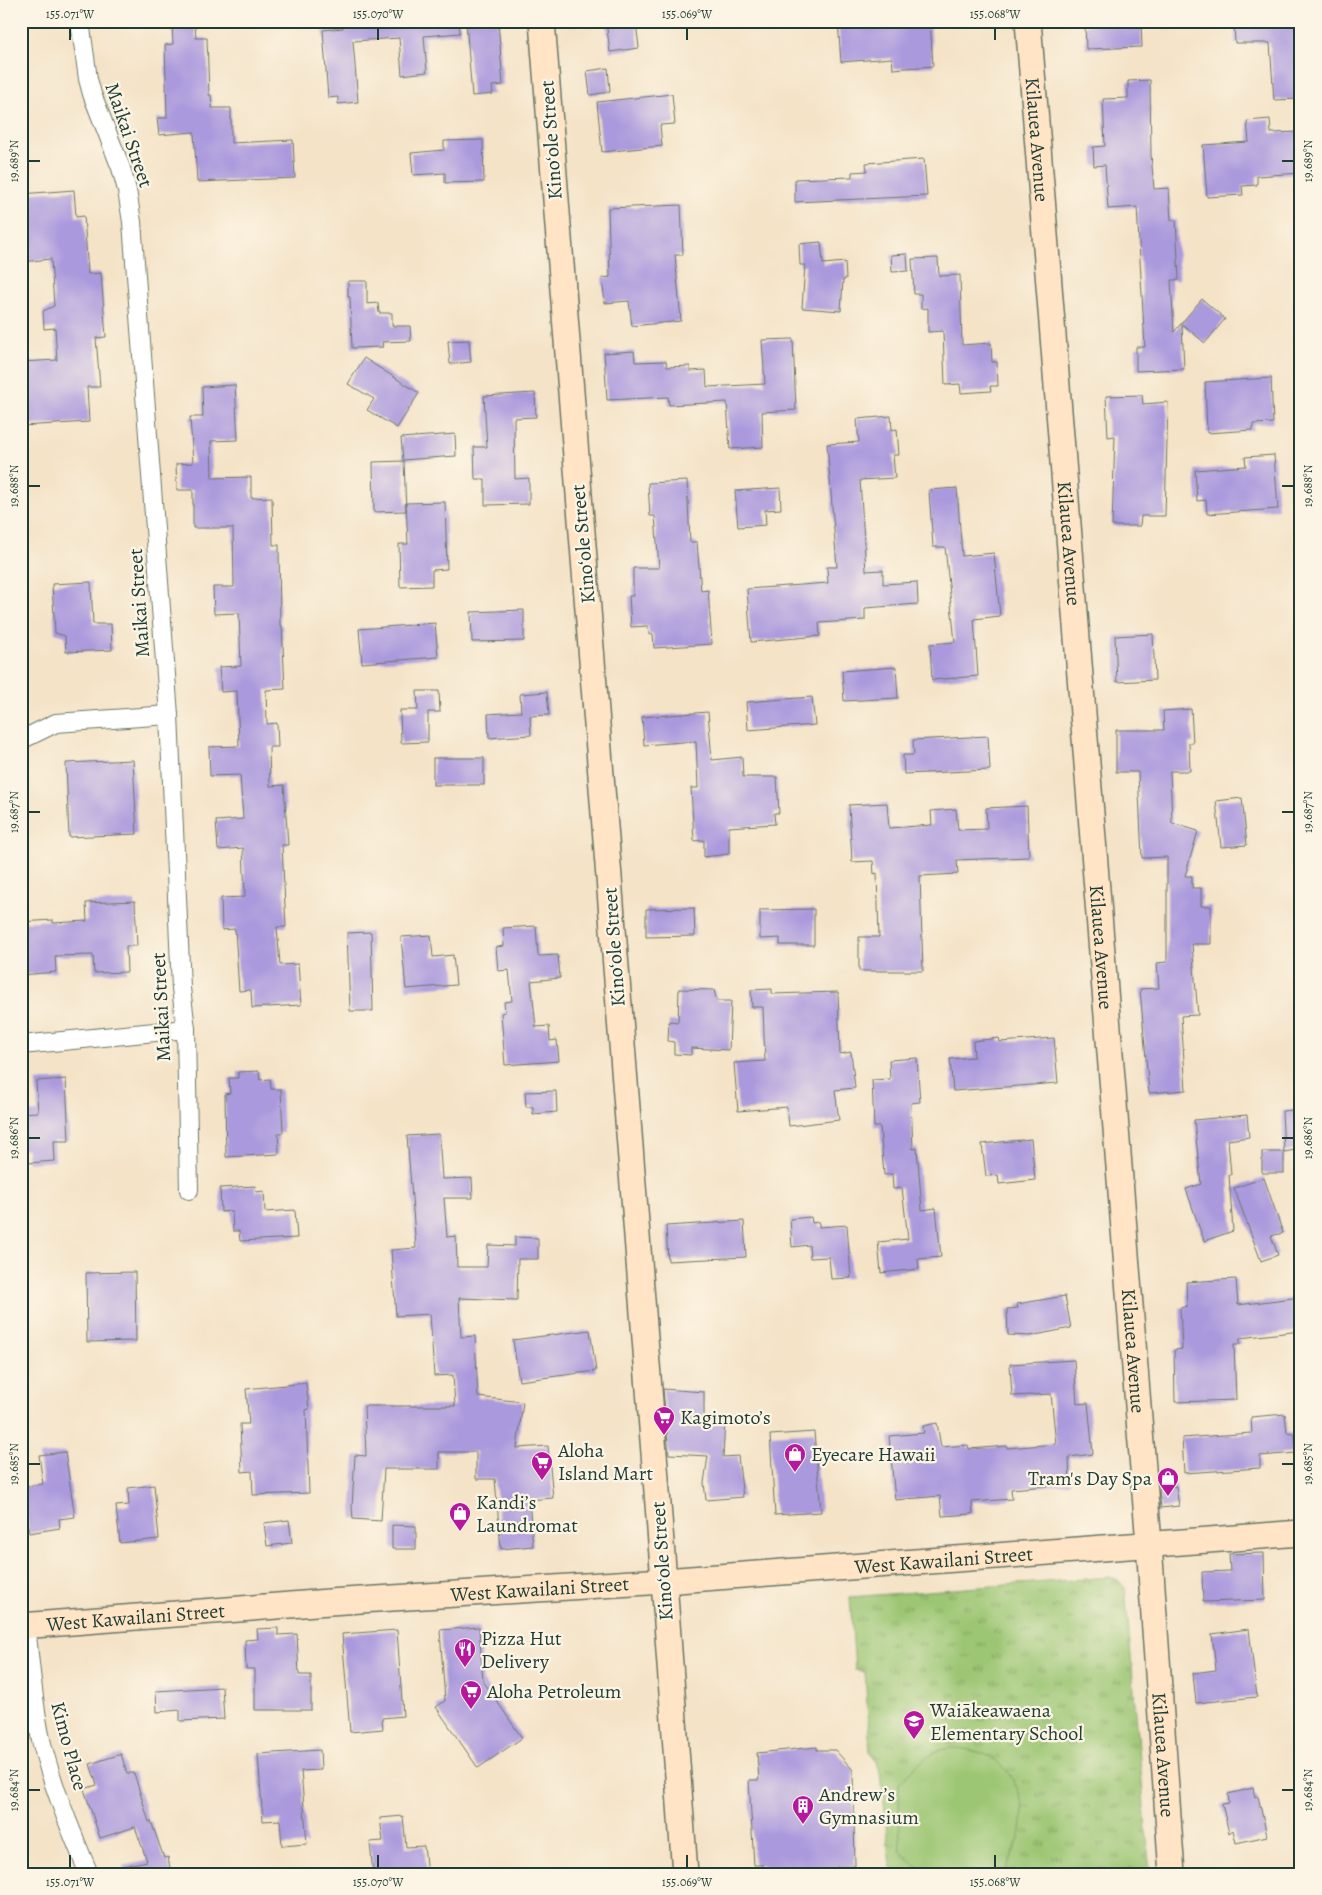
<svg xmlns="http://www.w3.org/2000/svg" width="1322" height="1895" font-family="Alegreya,serif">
<defs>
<pattern id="park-tufts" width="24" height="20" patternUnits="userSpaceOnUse" patternTransform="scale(1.25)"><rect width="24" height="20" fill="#9cc673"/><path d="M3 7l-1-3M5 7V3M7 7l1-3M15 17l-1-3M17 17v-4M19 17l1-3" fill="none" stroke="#7fa25f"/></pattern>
</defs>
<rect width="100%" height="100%" fill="#fcf5e5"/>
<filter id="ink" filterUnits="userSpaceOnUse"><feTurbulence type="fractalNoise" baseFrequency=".02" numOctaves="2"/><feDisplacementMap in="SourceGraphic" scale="10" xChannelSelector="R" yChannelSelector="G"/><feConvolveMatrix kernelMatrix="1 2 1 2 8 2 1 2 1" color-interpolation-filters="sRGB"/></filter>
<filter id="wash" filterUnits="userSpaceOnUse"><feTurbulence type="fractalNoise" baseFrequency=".0096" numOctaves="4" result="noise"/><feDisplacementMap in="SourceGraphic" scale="20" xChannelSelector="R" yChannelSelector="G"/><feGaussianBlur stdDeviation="1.12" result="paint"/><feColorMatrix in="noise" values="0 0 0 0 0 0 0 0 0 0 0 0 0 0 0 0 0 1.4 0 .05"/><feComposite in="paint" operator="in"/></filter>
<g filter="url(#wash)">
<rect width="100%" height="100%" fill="#f4e3c7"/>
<path fill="url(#park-tufts)" stroke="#5e8254" d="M1111 1577 1118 1580 1125 1588 1150 1874H900L890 1866 881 1772 870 1751 865 1672 855 1670 850 1597Z"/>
<path fill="#9cc673" stroke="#5e8254" d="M952 1748C984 1750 1003 1758 1017 1788 1022 1799 1024 1810 1022 1822 1021 1838 1012 1854 1006 1870L925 1873 900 1851 899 1784C914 1768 929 1750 952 1748Z"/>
<g id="blocks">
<g fill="#a9d">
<path d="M343 21H459L460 33 424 36 427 72 402 75 399 38 353 41 358 102 338 104V97L328 98 323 30 343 28Z"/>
<path d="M466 21H498L503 85 492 86 493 94 472 96Z"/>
<path d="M606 21H636L639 48 610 52Z"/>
<path d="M838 21H930L933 66 893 69 892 58 841 62Z"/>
<path d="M1097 21 1141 22 1142 47 1086 49 1085 25 1097 24Z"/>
<path d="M1234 21H1301V99L1274 100 1270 43H1235Z"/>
<path d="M172 23H195L196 38H207L209 95H211L212 108H231V143L293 140 295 178 197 182 194 132 159 135 157 118H167L165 45 173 44Z"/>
<path d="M608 68 610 92 590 95 587 71Z"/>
<path d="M1150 80 1151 155 1154 189 1169 188 1171 220H1176L1179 280H1171L1174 332 1202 299 1225 319 1205 343 1182 324 1184 369 1136 371V347H1145L1137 207 1108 209 1105 165 1094 166 1093 147 1105 146 1103 99 1128 98V81Z"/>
<path d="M672 94 675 124 660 125 662 146 602 152 597 102Z"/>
<path d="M1270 119 1271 133 1301 132V173L1257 176V185L1242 186 1243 195 1207 197 1203 145 1249 142 1247 121Z"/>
<path d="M483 140 484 182 445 183V173L413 175 411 153 444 150V141Z"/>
<path d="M924 159 927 196 795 202V179L852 177V172L867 171 866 163Z"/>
<path d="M74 190 76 217 84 216 88 274 101 273 106 337 96 338 100 387H87L89 422 22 426 21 362 57 360 55 328 44 329 43 311 54 306 51 259 21 262V194Z"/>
<path d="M681 205 683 255H675L681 321 632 326 629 301 605 303 602 278 610 277 608 208Z"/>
<path d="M821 242 823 264 845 262 846 279 843 280 841 311 802 308 805 265H800L799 244Z"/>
<path d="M907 254 908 271 892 272 891 255Z"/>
<path d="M938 258 939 276 960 275 962 345 991 343 992 362H997L998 386H990L991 391 961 393 960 384 945 385 943 331 928 332V308L921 309V294H914L912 259Z"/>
<path d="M348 281H367V304L378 303 379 313H392V326H410L411 341 382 342 383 347 352 348 350 297H348Z"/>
<path d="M793 339 796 410 762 412 763 447 730 449 727 402 669 405 668 397 607 400 604 353 634 351 635 362 666 361 667 367 690 366V371L706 370 707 387 765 384 762 340Z"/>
<path d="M469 340 471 362 450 364 448 341Z"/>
<path d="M364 358 419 393 397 428 367 410 374 399 348 384Z"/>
<path d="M1271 378 1273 423 1253 424V430L1207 433 1205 382Z"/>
<path d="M235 385 238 440 211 441 212 478 251 477V498L272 497 273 545H279L280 625H282L285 689 266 690 267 724 277 723 278 747H269L270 786 284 785 288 845H282L286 927H277L280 965 298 964 301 1005 252 1008 251 990 239 991 235 929 222 930 221 898 245 897 243 848 218 850 216 821 243 819 240 775 210 776 209 747 239 746 237 691 221 692 219 667 241 666 239 613 214 614 213 587H234L233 528H193V490H177L176 464 193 463 190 417H203L202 387Z"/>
<path d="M535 393 536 417 514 418 515 479 529 478V504L485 505V479H475L474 447H487L484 396Z"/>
<path d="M1142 395 1143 404 1168 402 1165 516H1141L1140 526H1112L1115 436 1108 437 1106 396Z"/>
<path d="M891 416 892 430 897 429 899 455H893L895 478 860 480 866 571 883 570V584L917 582 918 604 865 608V620L819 623 820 636 751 642 747 589 828 583 827 567H837L827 444 859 442 857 419Z"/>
<path d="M455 434 456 456 403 460 401 438Z"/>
<path d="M1274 455 1278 509 1207 514 1206 500 1197 501 1195 470 1246 466 1245 457Z"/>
<path d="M404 461 406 511 374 512 373 462Z"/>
<path d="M687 481 690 542H697L701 591 708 590 712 644 654 648 653 634 649 635 648 626 631 627 629 596H633V568H659L655 516H650L648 483Z"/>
<path d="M780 488 781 509 765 510 766 525 738 527 735 491Z"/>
<path d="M957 488 962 556 994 553 1000 616 974 619 978 676 932 680 930 644 955 642 945 547H933L929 490Z"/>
<path d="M445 502 447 569 432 570V586L400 587 399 544H408L406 503Z"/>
<path d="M91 582 93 624H111L112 650 66 652 65 636 55 633 52 584Z"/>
<path d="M524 610V641L472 642 471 612Z"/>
<path d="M435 623 438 657 362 663 359 629Z"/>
<path d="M1153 634 1155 680 1117 682 1115 636Z"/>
<path d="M896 667 898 698 844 701 842 671Z"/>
<path d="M417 691H439L440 712H428V742L401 743 400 710H418Z"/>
<path d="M547 692 549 715 530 716 531 735 489 738 488 714 521 712 520 694Z"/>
<path d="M812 697 815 725 748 730 746 702Z"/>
<path d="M1191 709 1193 743H1189L1190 771H1170L1172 823 1198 831 1185 876H1192V888H1201V906H1211V944H1192L1198 1015 1181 1016 1186 1090 1149 1093 1140 989 1159 988 1157 963 1167 962V857L1142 858 1138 772H1116V730H1164L1163 711Z"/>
<path d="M708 712 712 760 742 757 743 777H777L779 813H774L775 824 729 827V854L704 857V840L694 841 691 788H698L696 741 644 745 642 717Z"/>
<path d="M988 736 990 770 904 774 903 755H914L913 740Z"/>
<rect x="433" y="758" width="51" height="27"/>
<path d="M133 760 137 834 69 837 66 763Z"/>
<path d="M1242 798 1247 845 1221 847 1216 801Z"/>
<path d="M887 803 889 828 932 825 931 811 956 809 958 830 987 829 986 808 1027 806 1029 857 957 860 958 874 920 876 923 971H859V937H879L877 873 874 874 873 861 852 862 849 805Z"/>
<path d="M135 901 137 946H126L127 972 94 973 93 955 55 956 56 972 21 975V922L53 920V923L87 921 86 903Z"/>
<path d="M694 908 695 936 646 937V909Z"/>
<path d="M814 909V945H780V938L760 939V910Z"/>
<path d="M536 926 538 956 558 955 560 978 531 981 536 1027 549 1026 550 1041 557 1040 559 1061 505 1065 501 1013 505 1012 504 1002 512 1001 509 970 498 971 496 947 504 946 503 928Z"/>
<path d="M371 932 373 1011H350L347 933Z"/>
<path d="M431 935 433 957 453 955 456 985 406 989 401 937Z"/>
<path d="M679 989 714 990 717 1001H731L729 1050 691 1048V1055L674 1054V1042L668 1041 669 1021 678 1022Z"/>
<path d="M772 989V994L838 992 840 1054 851 1052 855 1088 835 1090 839 1120 789 1126 787 1107 738 1111 734 1063 765 1061 763 1007H752L751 990Z"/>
<path d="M999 1038 1000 1042 1054 1038 1058 1083 953 1091 950 1059 974 1057 973 1041Z"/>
<path d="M917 1058 920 1102 911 1103 913 1149 917 1148 922 1210 936 1208 941 1257 918 1259 919 1269 881 1273 878 1242 908 1239 902 1188 893 1189 892 1174 884 1175 880 1127H874L872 1080 890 1079 889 1060Z"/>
<path d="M259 1071 260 1080 270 1079 271 1089H281L283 1133H278L279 1154 226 1157 225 1094 230 1093 229 1078H238V1072Z"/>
<path d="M66 1079 69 1141H54L55 1161 28 1163 27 1149H21V1113L38 1112 36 1081Z"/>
<path d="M556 1091 557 1112 533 1114V1107H526L525 1092Z"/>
<path d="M1301 1109V1149L1284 1152 1282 1111Z"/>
<path d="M1247 1115 1249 1137 1228 1140 1231 1175H1229L1233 1231 1204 1241 1186 1189 1201 1184 1194 1120Z"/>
<path d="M439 1134 442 1179 472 1178 473 1198H444L447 1237 456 1236 457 1267H487L488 1245 515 1246V1237L538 1238V1259H518L517 1300 459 1298 461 1337 475 1336 478 1397 523 1402 517 1448 548 1446 553 1498 529 1500 533 1546 501 1549 495 1479H476V1452H439V1469H384L381 1521 353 1519 352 1507 355 1455 366 1456 364 1406H455L453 1375 434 1376 430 1314 396 1316 391 1250 416 1248 407 1136Z"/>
<path d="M1031 1139 1035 1180 999 1184 998 1175 986 1176 982 1144Z"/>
<rect x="1262" y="1152" width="22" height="21"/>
<path d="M1264 1178 1283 1233 1271 1236 1278 1255 1261 1261 1234 1188Z"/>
<path d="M255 1186 256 1192 264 1191 265 1212 295 1210 297 1238 240 1241 239 1231H233L232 1211 221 1212 220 1188Z"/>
<path d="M811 1217 812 1223 819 1222V1227L847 1225 851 1278 831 1279 829 1257 810 1258 809 1245 792 1247 790 1219Z"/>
<path d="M744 1221 746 1257 668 1261 666 1226Z"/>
<path d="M135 1272 136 1341 87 1342 86 1273Z"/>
<path d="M1236 1279 1238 1305 1301 1297V1331L1240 1338V1344H1234L1236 1400 1175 1402 1174 1350 1182 1349 1180 1308 1187 1306 1186 1282Z"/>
<path d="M1065 1296 1071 1328 1030 1336 1008 1335 1007 1309 1018 1308 1017 1304Z"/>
<path d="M590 1330 596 1371 519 1381 513 1340Z"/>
<path d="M1074 1360 1077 1404 1088 1403 1093 1454 1069 1457 1070 1484 1011 1489 1012 1499 972 1502 973 1514 942 1516 940 1496 895 1500 889 1436 924 1433 923 1426 937 1423 941 1447 968 1445 969 1449 1007 1446V1448L1056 1444 1051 1394 1012 1396 1010 1364Z"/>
<path d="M306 1383 309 1409 306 1410 309 1493 253 1495 252 1471 242 1472 240 1424H249L246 1389Z"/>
<path d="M663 1389 704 1392V1422H713L714 1419 725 1420 723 1457 738 1456 743 1497 706 1500 704 1483 708 1456 669 1454Z"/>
<path d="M1285 1414 1287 1433 1295 1434 1296 1453 1260 1456V1468L1184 1473 1182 1438 1252 1433 1251 1417Z"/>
<path d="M814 1432 821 1512 775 1515 770 1435Z"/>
<path d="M65 1452 75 1517 59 1519 60 1528 29 1533 22 1487 43 1484 39 1455Z"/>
<path d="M154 1485 159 1539 120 1543 116 1506 129 1505 128 1488Z"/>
<path d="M1176 1486 1179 1506 1161 1508 1159 1489Z"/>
<path d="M289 1520 292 1543 267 1546 264 1523Z"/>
<path d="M392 1525 416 1526V1549H392Z"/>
<path d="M1264 1553 1265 1600 1203 1602 1202 1572 1230 1571 1229 1554Z"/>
<path d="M479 1627 483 1681 522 1738 478 1768 436 1707 445 1701 440 1630Z"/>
<path d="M278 1628V1635L297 1634 299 1675H311V1710H255V1669H246L245 1640 258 1639 257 1629Z"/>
<path d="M1249 1629 1257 1697 1196 1703 1193 1673 1216 1670 1212 1634Z"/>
<path d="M397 1630 403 1716 382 1718 383 1729 350 1732 342 1634Z"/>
<path d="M222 1687 224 1719 180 1721V1710L157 1712 156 1691Z"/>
<path d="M817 1747V1750H835L853 1770 855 1866 837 1867V1874H764L763 1865H754L749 1780H759L757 1753Z"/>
<path d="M320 1750 321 1770 301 1771 307 1844 282 1846 280 1820 263 1821 258 1754Z"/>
<path d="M121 1754 127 1773H134L149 1822 151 1821 164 1858 168 1857 171 1874H124L123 1866 147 1861 135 1827 100 1838 84 1789 97 1785 90 1764Z"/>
<path d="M1253 1788 1255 1797 1258 1796 1267 1836 1236 1843 1233 1830 1229 1833 1222 1804 1229 1803 1228 1794Z"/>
<path d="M403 1816 406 1847 424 1846 427 1874H373L370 1842 383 1841 380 1818Z"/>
</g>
</g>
</g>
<g filter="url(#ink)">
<use href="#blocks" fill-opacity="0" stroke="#6a7767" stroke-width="1"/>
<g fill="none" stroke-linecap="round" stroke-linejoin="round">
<g stroke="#6a7767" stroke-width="20">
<g id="street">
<path d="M80 21 88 79 92 94 121 168 127 190 132 222 169 715 181 988 186 1029 189 1190"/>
<path d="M21 740 56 723 169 715"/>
<path d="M21 1045 186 1029"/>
<path d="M26 1625C30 1663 33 1702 41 1740 52 1785 71 1831 89 1874"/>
</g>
</g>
<g stroke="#6a7767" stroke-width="28">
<g id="secondary">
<path d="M542 21 664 1581 685 1874"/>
<path id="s1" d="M1028 21 1149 1544 1172 1874"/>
<path id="s2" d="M21 1626 329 1602 664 1581 1301 1533"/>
</g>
</g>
<use href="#street" stroke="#fff" stroke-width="18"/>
<use href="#secondary" stroke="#ffe4c6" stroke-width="25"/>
</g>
</g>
<path fill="none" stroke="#1f3d34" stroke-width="2" d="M70 28V40M378 28V40M687 28V40M995 28V40M28 161H40M1282 161H1294M28 486H40M1282 486H1294M28 812H40M1282 812H1294M28 1138H40M1282 1138H1294M28 1464H40M1282 1464H1294M28 1790H40M1282 1790H1294M70 1855V1868M378 1855V1868M687 1855V1868M995 1855V1868"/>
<defs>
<g id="supermarket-pin" transform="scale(1.125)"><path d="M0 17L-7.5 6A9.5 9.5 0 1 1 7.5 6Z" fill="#b5179e" stroke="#fcf5e5"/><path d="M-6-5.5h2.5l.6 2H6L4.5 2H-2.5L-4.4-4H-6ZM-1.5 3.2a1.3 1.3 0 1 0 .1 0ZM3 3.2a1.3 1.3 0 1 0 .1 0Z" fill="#fff"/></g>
<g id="shop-pin" transform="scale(1.125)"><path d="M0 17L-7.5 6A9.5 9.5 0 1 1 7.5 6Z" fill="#b5179e" stroke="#fcf5e5"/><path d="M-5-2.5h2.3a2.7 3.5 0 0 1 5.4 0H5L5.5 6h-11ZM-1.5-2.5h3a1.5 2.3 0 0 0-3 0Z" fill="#fff"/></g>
<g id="restaurant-pin" transform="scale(1.125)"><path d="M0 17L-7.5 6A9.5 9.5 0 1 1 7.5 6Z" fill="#b5179e" stroke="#fcf5e5"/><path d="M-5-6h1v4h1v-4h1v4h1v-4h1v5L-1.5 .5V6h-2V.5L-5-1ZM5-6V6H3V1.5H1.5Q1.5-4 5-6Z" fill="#fff"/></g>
<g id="school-pin" transform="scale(1.125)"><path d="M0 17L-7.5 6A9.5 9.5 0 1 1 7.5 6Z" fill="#b5179e" stroke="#fcf5e5"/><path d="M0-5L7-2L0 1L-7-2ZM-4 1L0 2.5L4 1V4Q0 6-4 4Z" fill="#fff"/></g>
<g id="building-pin" transform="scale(1.125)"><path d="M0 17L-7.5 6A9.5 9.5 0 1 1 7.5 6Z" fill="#b5179e" stroke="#fcf5e5"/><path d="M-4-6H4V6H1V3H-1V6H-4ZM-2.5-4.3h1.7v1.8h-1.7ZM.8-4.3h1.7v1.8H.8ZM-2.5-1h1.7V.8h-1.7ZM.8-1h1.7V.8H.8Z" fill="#fff"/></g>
</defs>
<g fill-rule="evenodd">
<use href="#supermarket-pin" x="664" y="1417"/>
<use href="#shop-pin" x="795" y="1454"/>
<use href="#supermarket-pin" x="542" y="1462"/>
<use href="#shop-pin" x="1168" y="1478"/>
<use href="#shop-pin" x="460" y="1513"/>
<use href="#restaurant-pin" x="465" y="1649"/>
<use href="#supermarket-pin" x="471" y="1691"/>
<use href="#school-pin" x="914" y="1721"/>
<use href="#building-pin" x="803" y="1806"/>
</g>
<g text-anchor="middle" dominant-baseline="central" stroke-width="4.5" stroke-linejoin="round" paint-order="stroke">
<g font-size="20" fill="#1f3d34" stroke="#fcf5e5">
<text transform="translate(129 135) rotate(71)">Maikai Street</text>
<text transform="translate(551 140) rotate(-94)">Kinoʻole Street</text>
<text stroke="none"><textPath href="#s1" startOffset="119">Kilauea Avenue</textPath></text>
<text transform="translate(583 544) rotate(-95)">Kinoʻole Street</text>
<text stroke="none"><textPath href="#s1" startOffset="524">Kilauea Avenue</textPath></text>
<text transform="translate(139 603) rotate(-94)">Maikai Street</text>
<text transform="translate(614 947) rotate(-94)">Kinoʻole Street</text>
<text stroke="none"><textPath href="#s1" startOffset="929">Kilauea Avenue</textPath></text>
<text transform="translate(161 1007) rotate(-93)">Maikai Street</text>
<text stroke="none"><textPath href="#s1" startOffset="1334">Kilauea Avenue</textPath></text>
<text stroke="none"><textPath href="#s2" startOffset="925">West Kawailani Street</textPath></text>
<text transform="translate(662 1561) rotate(-94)">Kinoʻole Street</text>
<text stroke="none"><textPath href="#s2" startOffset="520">West Kawailani Street</textPath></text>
<text stroke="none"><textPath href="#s2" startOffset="115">West Kawailani Street</textPath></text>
<text transform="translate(69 1746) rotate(75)">Kimo Place</text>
<text stroke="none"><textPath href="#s1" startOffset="1739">Kilauea Avenue</textPath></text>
</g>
<g font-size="20" fill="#1f3d34" stroke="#fcf5e5" text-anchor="start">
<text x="680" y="1417">Kagimoto’s</text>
<text x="558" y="1450">Aloha<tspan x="558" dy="23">Island Mart</tspan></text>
<text x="811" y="1454">Eyecare Hawaii</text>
<text x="1152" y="1478" text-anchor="end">Tram's Day Spa</text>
<text x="476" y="1502">Kandi’s<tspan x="476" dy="23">Laundromat</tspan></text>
<text x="481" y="1638">Pizza Hut<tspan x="481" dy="23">Delivery</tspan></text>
<text x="487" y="1691">Aloha Petroleum</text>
<text x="930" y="1710">Waiākeawaena<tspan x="930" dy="23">Elementary School</tspan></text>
<text x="819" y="1794">Andrew’s<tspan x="819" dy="23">Gymnasium</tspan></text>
</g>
</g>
<rect width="1322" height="1895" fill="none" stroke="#fcf5e5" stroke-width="55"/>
<rect x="28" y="28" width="1266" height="1840" fill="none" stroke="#1f3d34" stroke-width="2"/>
<g font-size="12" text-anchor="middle" fill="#1f3d34">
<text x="70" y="18">155.071°W</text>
<text x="378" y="18">155.070°W</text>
<text x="687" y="18">155.069°W</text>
<text x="995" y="18">155.068°W</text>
<text transform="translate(14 161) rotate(-90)" y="4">19.689°N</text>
<text transform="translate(1308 161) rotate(-90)" y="4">19.689°N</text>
<text transform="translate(14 486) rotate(-90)" y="4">19.688°N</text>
<text transform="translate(1308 486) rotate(-90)" y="4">19.688°N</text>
<text transform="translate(14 812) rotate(-90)" y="4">19.687°N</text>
<text transform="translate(1308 812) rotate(-90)" y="4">19.687°N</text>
<text transform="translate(14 1138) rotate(-90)" y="4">19.686°N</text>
<text transform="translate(1308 1138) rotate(-90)" y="4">19.686°N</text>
<text transform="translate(14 1464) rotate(-90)" y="4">19.685°N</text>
<text transform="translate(1308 1464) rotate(-90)" y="4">19.685°N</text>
<text transform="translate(14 1790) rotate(-90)" y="4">19.684°N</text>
<text transform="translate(1308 1790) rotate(-90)" y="4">19.684°N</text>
<text x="70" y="1886">155.071°W</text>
<text x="378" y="1886">155.070°W</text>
<text x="687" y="1886">155.069°W</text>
<text x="995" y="1886">155.068°W</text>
</g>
</svg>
